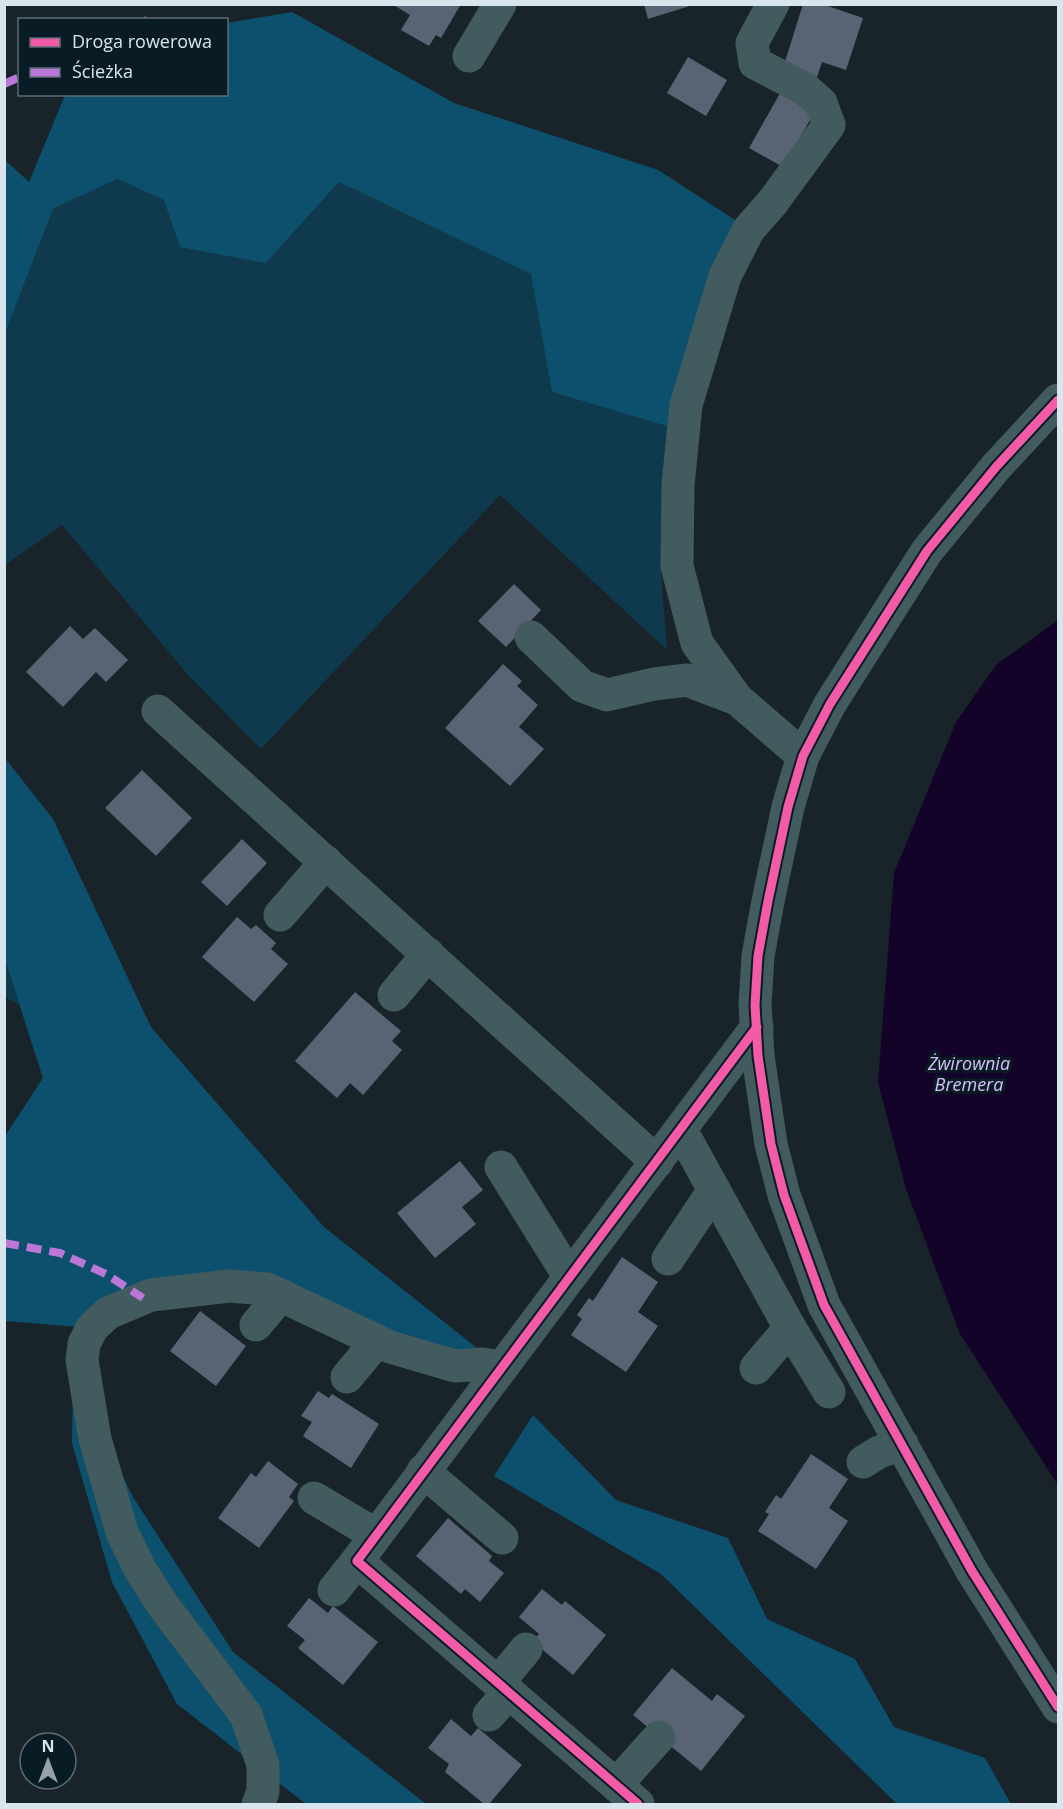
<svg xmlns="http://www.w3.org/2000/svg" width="1063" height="1809" font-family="'Open Sans',sans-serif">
<rect width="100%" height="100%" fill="#19242a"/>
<g fill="#0f3a4d">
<path d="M117 179 164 200 266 263 339 182 532 274 552 392 683 431 661 572 667 650 500 495 261 749 189 676 62 525 5 565 4 333 7 323 53 209Z"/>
<path d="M5 960 19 1005 5 997Z"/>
</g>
<g fill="#0d506d">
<path d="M292 12 454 103 658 170 749 229 683 431 552 392 531 274 339 182 266 263 180 247 164 200 117 179 53 209 5 333V160L29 182 65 95 226 94 227 23Z"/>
<path d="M4 757 53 819 151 1027 324 1227 501 1367 229 1286 92 1328 5 1321V1136L43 1078 5 960Z"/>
<path d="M73 1375 133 1497 233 1652 426 1804H306L177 1704 112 1582 72 1443Z"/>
<path d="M533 1415 616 1500 728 1538 767 1619 855 1659 894 1727 985 1758 1011 1804H897L661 1574 494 1476Z"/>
</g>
<path fill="#140329" d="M1058 620V1485L960 1334 906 1189 878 1082 894 873 956 722 996 665Z"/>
<g fill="#5a6373">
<path d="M392 4H461L441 38 436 35 429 46 401 30 410 15Z"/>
<path d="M644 4H693V5L648 19Z"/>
<path d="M803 4H822L863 18 846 70 822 62 817 77 784 65Z"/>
<path d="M688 57 727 80 706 116 667 93Z"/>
<path d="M783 88 817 108 783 167 749 148Z"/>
<path d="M514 584 541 610 506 647 478 621Z"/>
<path d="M70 626 83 639 95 628 128 660 106 682 96 672 63 707 26 672Z"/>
<path d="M503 664 522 681 517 686 538 705 519 727 544 749 510 786 445 728Z"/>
<path d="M142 770 192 818 156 856 105 808Z"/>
<path d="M242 839 267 863 227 906 201 882Z"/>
<path d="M237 917 251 929 256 925 276 943 271 949 288 964 254 1002 202 957Z"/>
<path d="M355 992 401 1031 392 1041 402 1050 363 1095 350 1083 337 1098 295 1061Z"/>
<path d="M460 1161 483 1190 462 1207 476 1224 435 1258 397 1213Z"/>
<path d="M622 1257 658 1282 638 1312 658 1326 626 1372 571 1335 582 1319 577 1315 589 1298 593 1301Z"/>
<path d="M200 1311 246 1346 216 1386 170 1351Z"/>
<path d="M318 1391 329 1398 332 1394 379 1424 351 1468 303 1436 312 1422 301 1416Z"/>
<path d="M811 1454 848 1479 829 1508 848 1521 816 1569 758 1531 769 1514 765 1512 776 1495 781 1499Z"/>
<path d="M268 1461 298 1484 289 1497 294 1501 259 1548 218 1518 251 1473 256 1477Z"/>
<path d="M448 1518 492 1556 489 1561 504 1573 480 1602 465 1589 461 1594 416 1556Z"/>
<path d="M542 1589 562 1605 565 1601 606 1635 573 1675 532 1641 539 1634 519 1617Z"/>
<path d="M309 1598 328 1613 333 1606 378 1642 343 1685 298 1648 305 1640 287 1626Z"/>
<path d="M672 1668 712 1701 717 1694 745 1716 701 1771 633 1715Z"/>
<path d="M451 1719 471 1736 478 1728 522 1765 489 1804H484L445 1772 449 1764 428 1748Z"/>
</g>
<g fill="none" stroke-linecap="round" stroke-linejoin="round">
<g stroke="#425b5e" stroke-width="33">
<path d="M773 4 752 43 755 63 805 89 821 103 829 125 772 203 749 229 725 276 686 405 678 485 677 566 697 643 737 699 803 756"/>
<path d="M469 56 500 4"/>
<path d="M1058 400 996 467 927 551 830 704 803 756 788 807 768 901 758 956 755 1005 758 1056 771 1144 784 1195 824 1305 972 1571 1058 1707"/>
<path d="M531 637 582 686 607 695 654 684 687 680 737 699"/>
<path d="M158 711 657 1162"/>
<path d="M280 915 326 862"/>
<path d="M394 995 428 954"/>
<path d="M681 1130 790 1328 829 1392"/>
<path d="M501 1167 569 1276"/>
<path d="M668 1259 714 1190"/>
<path d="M256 1325 281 1295"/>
<path d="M756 1368 790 1328"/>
<path d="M347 1377 377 1341"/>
<path d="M863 1462 879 1452 902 1444"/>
<path d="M423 1471 502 1538"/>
<path d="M314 1498 376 1535"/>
<path d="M334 1590 357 1561"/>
<path d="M498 1683 526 1649"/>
<path d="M489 1715 509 1692"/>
<path d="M616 1785 659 1737"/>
<path d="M258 1804 263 1792V1765L246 1715 162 1604 140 1569 122 1532 95 1439 82 1360 84 1344 92 1328 108 1313 151 1295 229 1286 267 1289 390 1347 455 1366 483 1364 501 1367"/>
<path d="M638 1804 357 1561 757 1027"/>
</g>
<g stroke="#ba77d6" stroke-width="8" stroke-dasharray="15 8" stroke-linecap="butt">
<path d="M147 20 148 19"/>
<path d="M4 84 20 77"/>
<path d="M4 1243 60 1253 106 1274 143 1298"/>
</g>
<g stroke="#091c26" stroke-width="13">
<g id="cycleway">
<path d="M1058 400 996 467 927 551 830 704 803 756 788 807 768 901 758 956 755 1005 758 1056 771 1144 784 1195 824 1305 972 1571 1058 1707"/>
<path d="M638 1804 357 1561 757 1027"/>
</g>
</g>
<use href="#cycleway" stroke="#f35aa7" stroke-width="9"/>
</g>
<g text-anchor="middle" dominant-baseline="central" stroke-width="6" stroke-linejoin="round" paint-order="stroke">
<g font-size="18" font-style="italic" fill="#d7c0fa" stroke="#091c26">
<text x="969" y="1063">Żwirownia<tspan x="969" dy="21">Bremera</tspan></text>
</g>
</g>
<rect width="1063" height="1809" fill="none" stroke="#d9e5ec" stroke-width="12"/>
<rect x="18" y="18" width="210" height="78" fill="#091c26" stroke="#5c6c75" stroke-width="1.5"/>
<rect x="30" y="38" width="30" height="9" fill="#f35aa7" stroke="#5c6c75" stroke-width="1.5"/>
<text x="72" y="48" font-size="18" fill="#d9e5ec">Droga rowerowa</text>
<rect x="30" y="68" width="30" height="9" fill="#ba77d6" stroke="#5c6c75" stroke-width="1.5"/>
<text x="72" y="78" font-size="18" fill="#d9e5ec">Ścieżka</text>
<g transform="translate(48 1761)"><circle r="28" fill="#091c26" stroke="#5c6c75" stroke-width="1.5"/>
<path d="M0-4.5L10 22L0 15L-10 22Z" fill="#96a1a8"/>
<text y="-9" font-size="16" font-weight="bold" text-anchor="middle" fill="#d9e5ec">N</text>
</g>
</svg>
